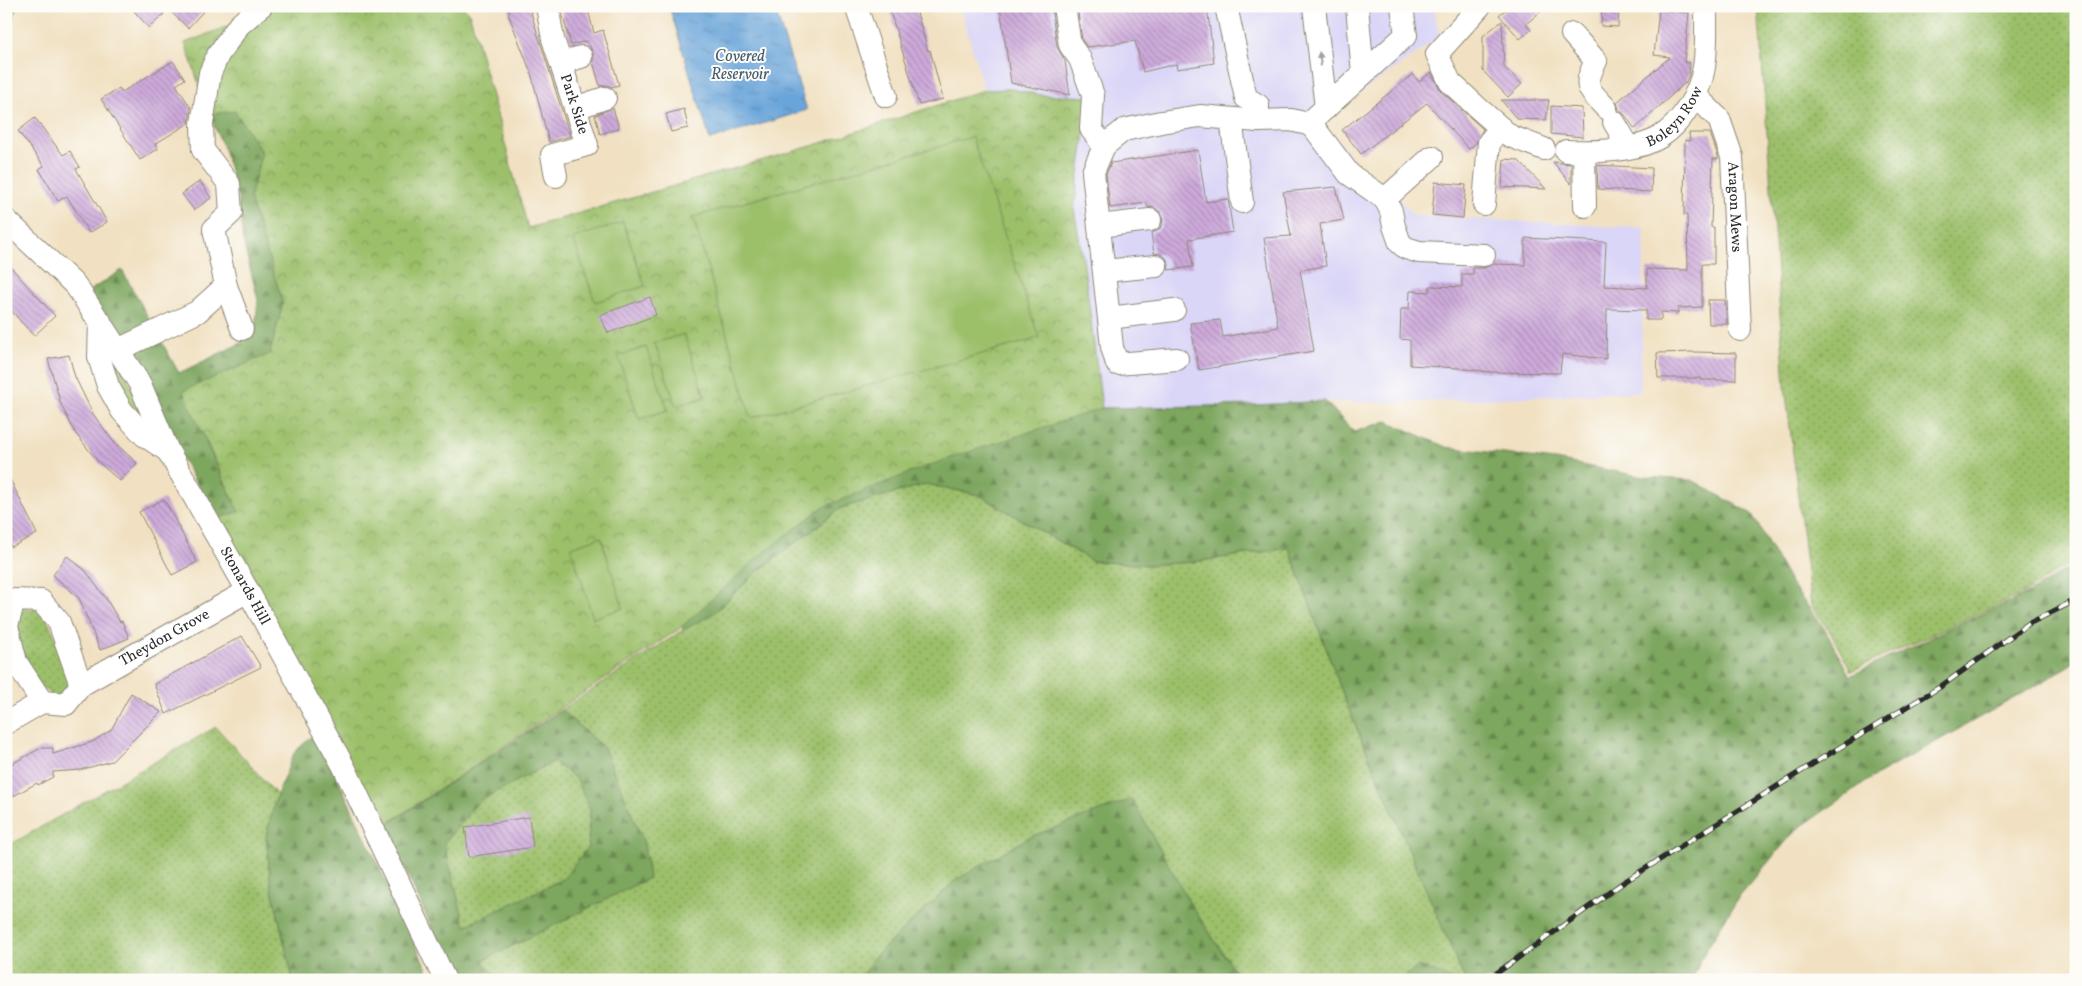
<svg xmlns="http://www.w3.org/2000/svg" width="2082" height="986" font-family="Vollkorn,serif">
<defs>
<pattern id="grass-dots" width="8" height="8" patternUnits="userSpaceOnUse" patternTransform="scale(1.25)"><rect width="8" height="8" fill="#9cc06a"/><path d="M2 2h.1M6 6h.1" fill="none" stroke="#7f9c57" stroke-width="1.8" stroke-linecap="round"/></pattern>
<pattern id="forest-firs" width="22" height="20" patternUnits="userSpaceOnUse" patternTransform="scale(1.25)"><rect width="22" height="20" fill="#7da65e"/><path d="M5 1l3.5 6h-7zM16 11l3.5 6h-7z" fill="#67874e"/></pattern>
<pattern id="park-crowns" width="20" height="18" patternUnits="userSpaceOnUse" patternTransform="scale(1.25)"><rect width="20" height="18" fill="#9cc06a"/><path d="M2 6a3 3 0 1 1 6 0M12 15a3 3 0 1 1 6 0" fill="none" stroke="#7f9c57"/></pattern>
<pattern id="water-ripples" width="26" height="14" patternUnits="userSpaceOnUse" patternTransform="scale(1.25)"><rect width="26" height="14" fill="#6aa5da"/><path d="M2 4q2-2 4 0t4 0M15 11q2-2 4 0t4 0" fill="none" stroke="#5787b1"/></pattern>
<pattern id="building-back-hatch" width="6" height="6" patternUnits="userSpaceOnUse" patternTransform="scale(1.25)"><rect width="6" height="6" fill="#ceaadb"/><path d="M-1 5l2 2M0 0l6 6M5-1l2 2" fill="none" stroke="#a78bb2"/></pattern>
</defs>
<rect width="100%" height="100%" fill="#fdfcf7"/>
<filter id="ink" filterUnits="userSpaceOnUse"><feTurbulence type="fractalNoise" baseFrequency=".02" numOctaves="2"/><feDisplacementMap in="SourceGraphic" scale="10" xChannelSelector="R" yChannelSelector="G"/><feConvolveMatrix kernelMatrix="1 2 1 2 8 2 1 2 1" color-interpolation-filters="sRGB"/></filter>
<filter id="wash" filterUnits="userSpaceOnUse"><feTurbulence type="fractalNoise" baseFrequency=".0096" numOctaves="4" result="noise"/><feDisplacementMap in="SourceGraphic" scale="20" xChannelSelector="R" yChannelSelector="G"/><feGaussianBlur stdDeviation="1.12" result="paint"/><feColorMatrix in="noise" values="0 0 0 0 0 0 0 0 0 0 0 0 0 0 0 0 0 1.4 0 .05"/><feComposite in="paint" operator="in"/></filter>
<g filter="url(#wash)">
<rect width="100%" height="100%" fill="#f1e1c2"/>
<path fill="#dad6f7" d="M960 6H1433L1440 37 1321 120 1364 172 1390 189 1415 216 1645 228 1640 392 1396 403 1325 401 1256 405 1102 408 1074 209 1090 98 1042 95 1010 89 984 90Z"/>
<g fill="url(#grass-dots)" stroke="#64764a">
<path d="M1758 6H2076V559L2026 592 1851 671 1830 632 1811 606 1785 386Z"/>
<path d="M104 333 155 433 116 392Z"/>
<path d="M926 484 979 495 1092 561 1148 565 1193 562 1289 548 1348 708 1465 980H1454L1419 966 1400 980H1241L1191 905 872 959 862 980H456L385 826 683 630 718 609 757 572 841 508Z"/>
<path d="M16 606 43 611 76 682 57 699 31 679 13 620Z"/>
<path d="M216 727 277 795 266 836 271 885 293 980H6V847Z"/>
</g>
<g fill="url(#forest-firs)" stroke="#546844" fill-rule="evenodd">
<path d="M6 6H17L6 41Z"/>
<path d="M235 111 262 152 250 198 283 303 270 354 206 443 239 512 216 519 89 291 122 270 179 373 239 344 255 329 258 300 243 240 238 198 224 149 209 114Z"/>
<path d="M1325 401 1354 432 1387 421 1446 447 1555 460 1645 477 1692 480 1752 514 1791 584 1824 628 1850 676 1948 629 2031 592 2076 563V661L2041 683 1875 776 1796 830 1740 895 1702 957 1692 980H1465L1348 708 1289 548 1193 562 1148 565 1092 561 979 495 926 484 841 508 757 572 713 614 683 630 677 612 839 481 1102 408 1256 405Z"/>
<path d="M561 710 604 748 644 843 649 878 482 961 501 980H456L385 826ZM553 762 576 778 590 809 588 847 563 879 465 926 444 843 479 801Z"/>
<path d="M316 732 432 980H293L271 885 266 836 277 795 294 753Z"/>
<path d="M1132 799 1191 905 1241 980H862L872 959 956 880 1030 837Z"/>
<path d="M1419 966 1452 979 1454 980H1400Z"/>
</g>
<path fill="url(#park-crowns)" stroke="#64764a" d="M279 6H463L470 15 528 228 815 145 984 90 1010 89 1042 95 1090 97 1074 209 1084 265 1102 408 927 466 823 507 758 557 679 629 378 830 216 519 239 512 183 391 270 354 283 303 250 198 262 152 235 111 209 114 185 43Z"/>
<g fill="#9cc06a" stroke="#64764a">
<path d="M972 137 1039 338 751 418 693 217Z"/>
<path d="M623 222 645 286 595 302 573 238Z"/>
<path d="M684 334 705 397 676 406 655 343Z"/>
<path d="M646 347 668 410 639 419 618 356Z"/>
<path d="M601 537 623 608 593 618 571 547Z"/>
</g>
<path fill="url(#water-ripples)" stroke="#4a6882" d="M669 6H774L807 110 710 140Z"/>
<g id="blocks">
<g fill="url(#building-back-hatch)">
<path d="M130 6H157L164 14 149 28Z"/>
<path d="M165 6H208L188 28Z"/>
<path d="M509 6H530L531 13 570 136 549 142 531 73 509 16Z"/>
<path d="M560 6H587L594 33 603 30 619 85 612 87 607 85 600 86 593 62V53L587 41 571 45Z"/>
<path d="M906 6H915L928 51 930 50 943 99 919 105 890 11Z"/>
<path d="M1000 6H1051L1057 47 1065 61 1070 95 1011 83Z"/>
<path d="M1077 6H1207L1214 63 1177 69 1176 64 1143 72 1135 41 1087 47 1082 40Z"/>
<path d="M1510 6H1547L1526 24 1531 30 1520 39 1499 15Z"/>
<path d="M1602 8 1619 9 1618 27 1601 26Z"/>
<path d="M1659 10 1689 13 1684 62 1690 63 1689 75 1686 82 1635 129 1625 115 1619 110 1617 102 1670 57 1654 55Z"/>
<path d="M1502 21 1504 67 1522 84 1508 97 1483 71V36Z"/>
<path d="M173 61 185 79 176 85 191 108 189 123 155 144 158 149 140 160 101 99 119 88 122 92Z"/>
<path d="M1431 72 1441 91 1483 129 1476 143 1469 149 1427 103 1361 154 1342 130 1413 74 1419 82Z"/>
<path d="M1501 100H1549L1546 120 1517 119Z"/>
<path d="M1551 106 1582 108 1583 137 1551 134Z"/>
<path d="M613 108 619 128 600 134 595 115Z"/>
<path d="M684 109 688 128 671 132 666 114Z"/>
<path d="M35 118 63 155 70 151 80 167 76 169 107 222 89 233 67 196 58 201 39 169 44 166 18 131Z"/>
<path d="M1689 133H1710L1718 156V159H1713L1711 227H1714V264H1702V307L1678 308V313L1661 312V320H1646V310L1607 309 1606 359 1562 354 1560 373 1490 372 1458 368 1410 365V340L1400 339 1401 309H1409L1410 291 1429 292 1430 286 1462 287V274H1473V268H1484L1493 264 1525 265V238L1606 242 1604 286 1647 288V269L1688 270 1687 215H1684L1685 140 1690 141Z"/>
<path d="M1198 150 1206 202 1228 199 1233 232 1189 239 1193 267 1168 270 1169 264 1166 258 1161 254 1154 253 1151 233 1157 231 1162 226 1163 219 1161 213 1155 208 1147 207V203L1110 208 1106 174 1111 163Z"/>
<path d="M1504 159 1518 160 1546 189 1502 187Z"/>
<path d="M1553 162 1571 164V184Z"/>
<path d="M1597 165 1652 168 1651 192 1598 189Z"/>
<path d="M200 181 211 198 194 210 182 194Z"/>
<path d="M1435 182 1466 185 1463 218 1432 215Z"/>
<path d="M1336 187 1344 220 1320 224 1326 266 1300 270 1314 351 1199 370 1190 323 1220 320 1223 337 1278 327 1264 238 1291 236 1283 192Z"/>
<path d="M6 262 55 316 34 336 6 305Z"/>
<path d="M650 297 656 315 608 333 600 315Z"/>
<path d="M1708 300H1725L1727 324H1709Z"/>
<path d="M1694 352 1736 353V380H1700V378H1658L1657 353Z"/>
<path d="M69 355 75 377 93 414 113 441 137 463 120 481 99 463 76 434 61 405 48 359Z"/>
<path d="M6 471 37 534 11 547 6 536Z"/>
<path d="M164 499 197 562 172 575 139 512Z"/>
<path d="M67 556 85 570 107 600 120 622 122 621 129 638 100 650 79 598 53 575Z"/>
<path d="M242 636 261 667 166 714 154 684Z"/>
<path d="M131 693 161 712 112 761 80 770 53 772V777L38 785 37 783 6 800V767L41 748H53V754L92 742 111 730Z"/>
<path d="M529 817 533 847 469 857 465 827Z"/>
</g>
</g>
</g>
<g filter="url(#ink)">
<use href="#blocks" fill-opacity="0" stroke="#8e8676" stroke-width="1"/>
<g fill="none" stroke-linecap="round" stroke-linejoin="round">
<g stroke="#8e8676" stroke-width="24">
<g id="minor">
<path id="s1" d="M547 6 553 39 587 145 552 155 556 176"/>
<path d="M856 6 886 96"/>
<path d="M1064 6 1070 45 1080 59 1093 95 1091 129 1104 146"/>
<path d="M1226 6 1246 98 1258 105V121"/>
<path d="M1314 6 1326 108"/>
<path d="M1357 6 1363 74"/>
<path d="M1480 6 1437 54 1450 82 1478 108 1510 136 1544 149"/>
<path d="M1572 34 1596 61C1583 87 1587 88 1606 108"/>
<path d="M561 63 581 57"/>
<path id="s2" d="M1695 95 1719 119 1732 157 1740 330"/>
<path d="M575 108 605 98"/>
<path d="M1231 119 1242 202"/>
<path d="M1614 122 1629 147"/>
<path d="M1308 124 1406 35 1402 6"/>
<path id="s3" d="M1566 151C1594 152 1636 152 1660 137 1682 123 1700 93 1704 67 1707 48 1706 26 1706 6"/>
<path d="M1584 152 1585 206"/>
<path d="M1385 199 1432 157"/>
<path d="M1484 204 1489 142 1501 128"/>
<path id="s4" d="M6 220 76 286 140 384 168 451 248 591 344 767 445 980"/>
<path d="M1099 226 1150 220"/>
<path d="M1104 271 1156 266"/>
<path d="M226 286 242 329"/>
<path d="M1109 318 1174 310"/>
<path d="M100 321 99 357 108 386 122 411 144 435 168 451"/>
<path d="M118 350 197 312 226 286 214 229 231 213 229 184 203 150 202 124 210 73 218 55 239 25 261 6"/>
<path d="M1177 359 1117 364 1112 347 1093 172 1104 146 1124 130 1161 122 1200 116 1258 121 1291 120 1308 124 1315 129 1349 174 1385 199 1391 211 1394 226 1400 243 1406 248 1419 252 1484 255"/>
<path d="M42 702 16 662 7 626 14 600 41 601 59 622 81 685"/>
<path id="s5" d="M6 723 42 702 66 704 81 685 248 591"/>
</g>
</g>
<use href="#minor" stroke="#fff" stroke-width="22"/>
<g stroke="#2b2b2b" stroke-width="5.5">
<path id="rail" d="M1487 980 1624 882 1824 757 1940 687 2028 624 2076 600"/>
</g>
<use href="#rail" stroke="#fdfcf7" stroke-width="4" stroke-dasharray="11" stroke-linecap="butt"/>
</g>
<defs><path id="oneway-solid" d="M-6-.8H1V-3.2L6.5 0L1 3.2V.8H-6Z" transform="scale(1.25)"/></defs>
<use fill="#a0a0a0" href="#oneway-solid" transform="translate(1320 59) rotate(-97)"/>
</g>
<g text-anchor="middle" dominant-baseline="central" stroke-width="4" stroke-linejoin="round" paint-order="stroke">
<g font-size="15" fill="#2b2b2b" stroke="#fdfcf7">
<text stroke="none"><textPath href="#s1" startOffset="102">Park Side</textPath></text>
<text stroke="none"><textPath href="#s3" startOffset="121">Boleyn Row</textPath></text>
<text stroke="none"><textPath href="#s2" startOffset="124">Aragon Mews</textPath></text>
<text stroke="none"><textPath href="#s4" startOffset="441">Stonards Hill</textPath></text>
<text stroke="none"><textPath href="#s5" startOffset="186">Theydon Grove</textPath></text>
</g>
<g font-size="16" font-style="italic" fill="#445c71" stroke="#fdfcf7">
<text x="740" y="57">Covered<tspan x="740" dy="18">Reservoir</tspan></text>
</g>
</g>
<rect width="2082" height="986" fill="none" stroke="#fdfcf7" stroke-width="25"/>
</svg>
